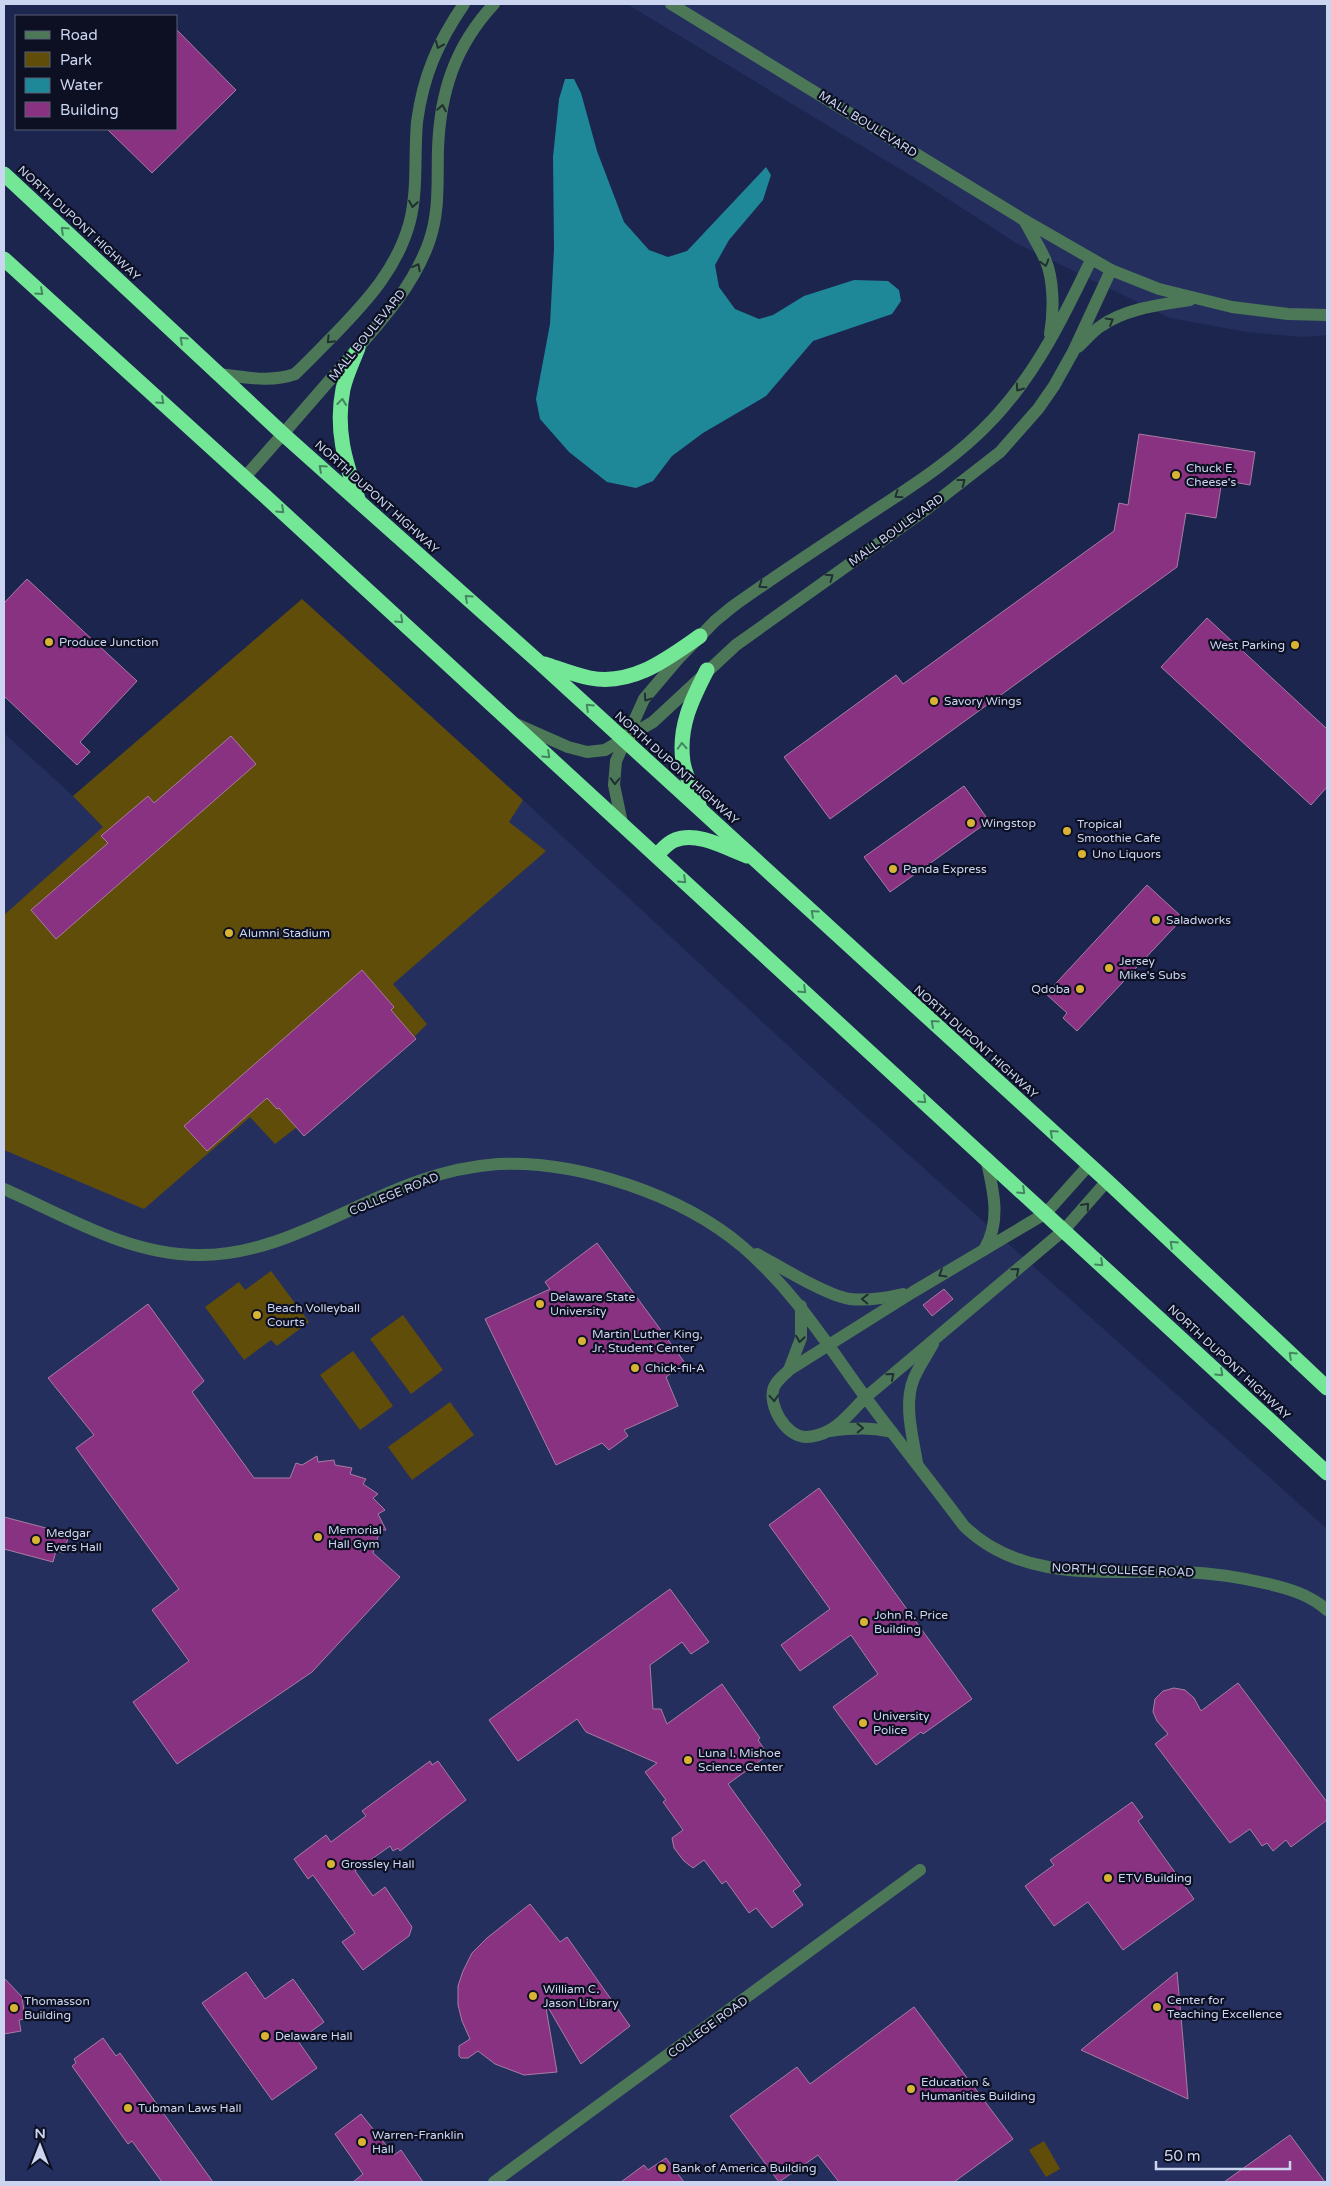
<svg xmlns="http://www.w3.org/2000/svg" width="1331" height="2186" font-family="'Varela Round',sans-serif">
<rect width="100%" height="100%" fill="#1c254e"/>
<g fill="#252f5e">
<path d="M627 4H1327V335L1302 337 1247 332 1170 318 1016 243 928 186Z"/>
<path d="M302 599 523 800 824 1079 1327 1529V2182H4V733L73 796Z"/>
</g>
<g fill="#604d09">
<path d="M302 599 523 800 509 822 546 851 393 984 427 1024 414 1037 275 1144 250 1117 144 1209 4 1150V915L103 827 73 796Z"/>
<path d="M271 1271 309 1322 277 1346 271 1340 244 1360 205 1307 239 1282 245 1290Z"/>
<path d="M403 1315 443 1370 411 1394 370 1339Z"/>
<path d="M353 1351 393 1406 360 1430 320 1375Z"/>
<path d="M450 1402 474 1435 412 1480 388 1447Z"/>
<path d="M1044 2141 1060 2169 1046 2177 1029 2150Z"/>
</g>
<path fill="#1e8798" d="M565 79H574L581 93 597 151 624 222 649 250 668 257 687 251 766 167 771 175 763 200 729 240 715 265 719 287 735 309 759 319 773 315 804 296 854 280 888 281 899 290 901 301 892 314 813 341 766 396 703 433 672 456 653 481 636 488 607 482 569 452 540 419 536 399 550 324 554 249 553 157 559 99Z"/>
<g fill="#8a3282" stroke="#a87ca2">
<path d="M176 29 236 90 152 173 107 129H176Z"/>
<path d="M1139 434 1255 452 1250 485 1222 480 1216 518 1186 513 1177 567 830 819 784 757 896 675 903 684 1114 531 1119 503 1128 505Z"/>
<path d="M27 579 137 681 80 742 90 752 77 765 4 696V603Z"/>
<path d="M1207 618 1327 729V787L1311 805 1161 667Z"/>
<path d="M231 736 256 764 56 939 31 910 108 843 101 836 148 796 154 803Z"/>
<path d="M964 786 989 821 890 892 864 857Z"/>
<path d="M1147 885 1183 918 1077 1031 1063 1018 1067 1013 1046 994Z"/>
<path d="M362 970 394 1007 391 1010 416 1039 304 1136 279 1108 277 1109 267 1098 207 1151 184 1126Z"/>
<path d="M597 1243 685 1363 666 1377 678 1406 624 1430 628 1436 609 1450 602 1443 556 1465 485 1319 550 1289 545 1282Z"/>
<path d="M944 1289 953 1299 932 1316 923 1305Z"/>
<path d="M148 1304 204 1381 192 1392 254 1478H290L296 1463 302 1465 317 1456 318 1462 334 1460 335 1465 352 1468 350 1474 366 1479 363 1484 378 1494 373 1498 385 1510 378 1514 386 1530H380L373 1553 400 1577 312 1672 177 1764 133 1702 189 1661 152 1610 179 1589 76 1448 94 1435 48 1378Z"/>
<path d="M819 1488 972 1699 923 1734 921 1732 876 1765 833 1707 878 1674 851 1635 800 1671 781 1645 830 1609 769 1525Z"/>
<path d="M4 1517 69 1534 64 1553 56 1551 53 1562 4 1549Z"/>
<path d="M670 1589 709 1642 691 1654 682 1642 650 1665 653 1709H661L667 1724 722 1684 760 1738 758 1740 768 1755 728 1784 801 1885 793 1891 803 1905 772 1928 756 1908 749 1913 726 1881 722 1884 704 1860 693 1868 684 1861 674 1848 672 1838 683 1830 663 1802 666 1800 645 1772 657 1763 586 1732 577 1719 518 1761 489 1720Z"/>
<path d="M1238 1683 1327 1802V1820L1291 1847 1286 1840 1273 1851 1267 1843 1262 1846 1250 1829 1230 1843 1155 1744 1168 1734 1157 1721 1153 1712 1155 1699 1163 1691 1174 1688 1185 1690 1194 1698 1201 1711Z"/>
<path d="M430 1761 432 1765 438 1761 466 1800 400 1851 398 1848 393 1851 390 1846 355 1871 373 1896 385 1887 412 1927 409 1936 363 1970 342 1942 355 1933 313 1875 308 1879 294 1859 326 1835 331 1842 366 1816 362 1811Z"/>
<path d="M1132 1802 1143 1817 1138 1821 1194 1899 1123 1950 1088 1902 1054 1926 1025 1886 1054 1865 1050 1860Z"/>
<path d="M530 1904 560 1942 567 1937 630 2026 581 2064 545 2002 557 2072 524 2075 495 2064 478 2051 468 2058H461L459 2056V2046L470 2039 462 2021 458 2005V1986L463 1971 472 1953 487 1938Z"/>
<path d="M246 1972 265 1999 293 1979 324 2022 298 2041 317 2068 272 2100 202 2003Z"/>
<path d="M1177 1972 1185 2062 1188 2099 1081 2050Z"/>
<path d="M4 1978 22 1997 25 2019 19 2020 21 2031 4 2034Z"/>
<path d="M914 2007 1013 2139 954 2182H839L818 2155 779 2182 730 2116 797 2067 810 2084Z"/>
<path d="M103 2038 116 2056 120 2053 213 2182H162L132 2141 128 2144 72 2066 76 2063 74 2059Z"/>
<path d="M361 2114 394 2155 401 2150 423 2182H353L363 2174 335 2134Z"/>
<path d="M1290 2135 1325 2182H1224Z"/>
<path d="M666 2158 684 2182H621L644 2165 648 2170Z"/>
</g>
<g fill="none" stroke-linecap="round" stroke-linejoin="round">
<g stroke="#4d7858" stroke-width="12">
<path d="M671 4 1024 220 1111 270 1159 289 1232 307 1288 314 1327 315"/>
<path d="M1024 220C1031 233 1039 246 1045 259 1054 279 1054 312 1050 334"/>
<path d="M1078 347C1086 340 1093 331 1101 326 1127 308 1160 305 1190 300"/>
<path d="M219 374C245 377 270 383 295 374 309 361 322 347 335 334 368 300 398 267 410 221 418 188 414 155 417 122 423 76 438 42 464 4"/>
<path d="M245 477C278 440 310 403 342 366 375 328 412 290 429 242 440 211 437 181 438 149 440 92 455 46 494 4"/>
<path d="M516 724 568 747 587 752 605 750 653 722 736 645 928 508 1000 452 1038 409 1054 386 1073 352 1111 270"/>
<path d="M622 823 614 785 616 761 644 699 678 659 715 621 732 607C778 574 824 544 871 513 914 485 959 456 994 418 1037 372 1064 316 1091 260"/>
<path d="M1089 1165 1046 1213 913 1292 789 1370C784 1375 777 1380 774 1387 767 1405 786 1437 806 1437 813 1437 823 1434 828 1431 843 1424 854 1408 866 1397L1064 1230 1107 1181"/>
<path d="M4 1189C66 1216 128 1255 198 1255 278 1256 346 1206 419 1181 444 1172 471 1166 498 1164 578 1160 682 1195 743 1247 796 1293 826 1343 866 1398 898 1441 932 1483 964 1526 1022 1583 1107 1570 1182 1572 1211 1573 1240 1577 1269 1584 1290 1589 1310 1595 1327 1610"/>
<path d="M984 1250C1002 1220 993 1190 986 1158"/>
<path d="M757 1254C779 1266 827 1296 850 1299 868 1301 886 1298 903 1294"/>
<path d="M789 1370 801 1338V1306"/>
<path d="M830 1431C852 1428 870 1427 892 1432"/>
<path d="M917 1463C913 1437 903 1404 914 1378 919 1366 927 1355 933 1344"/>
<path d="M494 2182 920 1870"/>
</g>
<g stroke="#74e796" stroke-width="15">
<path d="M4 174 283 434 540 663 1107 1181 1327 1388"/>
<path d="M4 259 265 496 1327 1473"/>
<path d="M358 348C353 361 346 375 343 389 335 430 345 461 358 499"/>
<path d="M545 664C560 669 575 675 590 678 633 686 667 659 700 636"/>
<path d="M699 805C694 792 685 776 683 762 678 727 692 699 707 670"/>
<path d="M657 855C662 850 667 843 675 840 697 831 726 848 747 856"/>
</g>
</g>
<defs><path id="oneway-chevron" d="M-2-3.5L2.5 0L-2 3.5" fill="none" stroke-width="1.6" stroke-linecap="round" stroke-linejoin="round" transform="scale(1.25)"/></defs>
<g stroke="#202f32">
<use href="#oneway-chevron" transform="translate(439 45) rotate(114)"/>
<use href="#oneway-chevron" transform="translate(442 108) rotate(-80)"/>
<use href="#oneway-chevron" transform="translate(413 204) rotate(99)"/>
<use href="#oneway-chevron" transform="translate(1045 263) rotate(73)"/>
<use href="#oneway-chevron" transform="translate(417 267) rotate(-62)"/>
<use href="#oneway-chevron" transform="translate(1110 321) rotate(-30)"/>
<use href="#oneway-chevron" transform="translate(330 340) rotate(134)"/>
<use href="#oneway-chevron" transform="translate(1019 388) rotate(125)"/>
<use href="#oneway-chevron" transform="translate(962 482) rotate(-37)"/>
<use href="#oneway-chevron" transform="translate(898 495) rotate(145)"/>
<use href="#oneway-chevron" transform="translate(830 577) rotate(-35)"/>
<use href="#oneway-chevron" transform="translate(762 585) rotate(145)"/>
<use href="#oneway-chevron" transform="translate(647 698) rotate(125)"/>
<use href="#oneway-chevron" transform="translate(615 781) rotate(91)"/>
<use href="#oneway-chevron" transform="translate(1086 1206) rotate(-49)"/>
<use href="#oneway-chevron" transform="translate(1016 1271) rotate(-40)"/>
<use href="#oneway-chevron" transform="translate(942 1274) rotate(149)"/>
<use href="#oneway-chevron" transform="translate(865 1299) rotate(-179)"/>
<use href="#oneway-chevron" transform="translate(800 1339) rotate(99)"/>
<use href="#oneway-chevron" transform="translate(891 1376) rotate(-40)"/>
<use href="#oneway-chevron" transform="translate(774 1398) rotate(86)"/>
<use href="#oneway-chevron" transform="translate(860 1428) rotate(-1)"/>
</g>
<g stroke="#458662">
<use href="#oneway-chevron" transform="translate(64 230) rotate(-137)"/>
<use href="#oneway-chevron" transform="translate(40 292) rotate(42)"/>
<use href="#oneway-chevron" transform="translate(183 340) rotate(-137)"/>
<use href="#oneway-chevron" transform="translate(161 401) rotate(42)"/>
<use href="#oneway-chevron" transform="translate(342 402) rotate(-84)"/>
<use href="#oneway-chevron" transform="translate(322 468) rotate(-138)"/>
<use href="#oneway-chevron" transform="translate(281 510) rotate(43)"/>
<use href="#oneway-chevron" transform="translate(468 598) rotate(-138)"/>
<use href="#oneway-chevron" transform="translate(400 620) rotate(43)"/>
<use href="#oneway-chevron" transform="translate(589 707) rotate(-137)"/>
<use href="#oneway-chevron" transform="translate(682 746) rotate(-93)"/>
<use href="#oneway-chevron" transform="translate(547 755) rotate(43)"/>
<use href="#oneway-chevron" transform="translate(683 880) rotate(43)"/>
<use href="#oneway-chevron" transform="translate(814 913) rotate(-138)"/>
<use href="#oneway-chevron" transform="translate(803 990) rotate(43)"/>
<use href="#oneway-chevron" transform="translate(934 1023) rotate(-138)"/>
<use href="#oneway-chevron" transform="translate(923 1100) rotate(43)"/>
<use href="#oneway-chevron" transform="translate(1053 1133) rotate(-138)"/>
<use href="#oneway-chevron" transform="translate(1022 1191) rotate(43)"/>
<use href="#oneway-chevron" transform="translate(1173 1244) rotate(-137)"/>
<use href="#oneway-chevron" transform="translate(1100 1263) rotate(43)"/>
<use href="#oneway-chevron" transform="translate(1292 1355) rotate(-137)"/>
<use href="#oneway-chevron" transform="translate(1220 1373) rotate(43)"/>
</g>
<g fill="#d9b334" stroke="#0c1022" stroke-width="2">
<circle cx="1176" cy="475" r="5"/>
<circle cx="49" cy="642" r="5"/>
<circle cx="1295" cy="645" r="5"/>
<circle cx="934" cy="701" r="5"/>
<circle cx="971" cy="823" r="5"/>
<circle cx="1067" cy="831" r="5"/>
<circle cx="1082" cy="854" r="5"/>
<circle cx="893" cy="869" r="5"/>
<circle cx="1156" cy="920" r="5"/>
<circle cx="229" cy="933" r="5"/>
<circle cx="1109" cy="968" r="5"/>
<circle cx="1080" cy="989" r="5"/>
<circle cx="540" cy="1304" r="5"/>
<circle cx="257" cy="1315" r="5"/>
<circle cx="582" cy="1341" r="5"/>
<circle cx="635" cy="1368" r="5"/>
<circle cx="318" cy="1537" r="5"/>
<circle cx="36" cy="1540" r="5"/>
<circle cx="864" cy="1622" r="5"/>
<circle cx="863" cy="1723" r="5"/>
<circle cx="688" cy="1760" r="5"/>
<circle cx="331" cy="1864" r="5"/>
<circle cx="1108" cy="1878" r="5"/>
<circle cx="533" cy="1996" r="5"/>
<circle cx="1157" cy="2007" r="5"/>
<circle cx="14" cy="2008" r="5"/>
<circle cx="265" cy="2036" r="5"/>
<circle cx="911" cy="2089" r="5"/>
<circle cx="128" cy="2108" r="5"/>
<circle cx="362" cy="2142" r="5"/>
<circle cx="662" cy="2168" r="5"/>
</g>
<g text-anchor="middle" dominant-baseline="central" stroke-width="4.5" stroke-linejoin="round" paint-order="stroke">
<g font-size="12" fill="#ccd5ef" stroke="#0c1022">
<text transform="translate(868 124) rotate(32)">MALL BOULEVARD</text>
<text transform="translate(79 223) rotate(43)">NORTH DUPONT HIGHWAY</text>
<text transform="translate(367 335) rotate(-51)">MALL BOULEVARD</text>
<text transform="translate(377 497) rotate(42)">NORTH DUPONT HIGHWAY</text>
<text transform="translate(896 530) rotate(-36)">MALL BOULEVARD</text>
<text transform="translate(677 768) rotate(42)">NORTH DUPONT HIGHWAY</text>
<text transform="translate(976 1042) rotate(42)">NORTH DUPONT HIGHWAY</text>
<text transform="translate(394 1194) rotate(-22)">COLLEGE ROAD</text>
<text transform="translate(1229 1362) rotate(43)">NORTH DUPONT HIGHWAY</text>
<text transform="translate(1123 1570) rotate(2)">NORTH COLLEGE ROAD</text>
<text transform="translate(708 2027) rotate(-36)">COLLEGE ROAD</text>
</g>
<g font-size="12" fill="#ccd5ef" stroke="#0c1022" text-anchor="start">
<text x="1186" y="468">Chuck E.<tspan x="1186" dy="14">Cheese's</tspan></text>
<text x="59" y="642">Produce Junction</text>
<text x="1285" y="645" text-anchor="end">West Parking</text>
<text x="944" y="701">Savory Wings</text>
<text x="981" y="823">Wingstop</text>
<text x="1077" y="824">Tropical<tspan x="1077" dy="14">Smoothie Cafe</tspan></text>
<text x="1092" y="854">Uno Liquors</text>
<text x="903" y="869">Panda Express</text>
<text x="1166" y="920">Saladworks</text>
<text x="239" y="933">Alumni Stadium</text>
<text x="1119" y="961">Jersey<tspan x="1119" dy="14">Mike's Subs</tspan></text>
<text x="1070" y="989" text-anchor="end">Qdoba</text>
<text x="550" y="1297">Delaware State<tspan x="550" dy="14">University</tspan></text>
<text x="267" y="1308">Beach Volleyball<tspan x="267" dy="14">Courts</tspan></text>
<text x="592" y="1334">Martin Luther King,<tspan x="592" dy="14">Jr. Student Center</tspan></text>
<text x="645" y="1368">Chick-fil-A</text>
<text x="328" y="1530">Memorial<tspan x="328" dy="14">Hall Gym</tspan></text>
<text x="46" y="1533">Medgar<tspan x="46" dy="14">Evers Hall</tspan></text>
<text x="874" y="1615">John R. Price<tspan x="874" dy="14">Building</tspan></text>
<text x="873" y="1716">University<tspan x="873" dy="14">Police</tspan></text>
<text x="698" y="1753">Luna I. Mishoe<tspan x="698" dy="14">Science Center</tspan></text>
<text x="341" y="1864">Grossley Hall</text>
<text x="1118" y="1878">ETV Building</text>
<text x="543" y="1989">William C.<tspan x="543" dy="14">Jason Library</tspan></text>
<text x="1167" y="2000">Center for<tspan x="1167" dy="14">Teaching Excellence</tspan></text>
<text x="24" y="2001">Thomasson<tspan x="24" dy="14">Building</tspan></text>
<text x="275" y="2036">Delaware Hall</text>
<text x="921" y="2082">Education &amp;<tspan x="921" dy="14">Humanities Building</tspan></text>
<text x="138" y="2108">Tubman Laws Hall</text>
<text x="372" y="2135">Warren-Franklin<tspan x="372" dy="14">Hall</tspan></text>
<text x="672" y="2168">Bank of America Building</text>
</g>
</g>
<rect width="1331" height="2186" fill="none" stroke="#ccd5ef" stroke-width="10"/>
<rect x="15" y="15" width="162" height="115" fill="#0c1022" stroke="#595f74"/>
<rect x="25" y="31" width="25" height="8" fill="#4d7858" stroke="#595f74"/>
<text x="60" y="40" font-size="15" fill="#ccd5ef">Road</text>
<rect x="25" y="52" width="25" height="15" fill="#604d09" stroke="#595f74"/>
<text x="60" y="65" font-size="15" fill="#ccd5ef">Park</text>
<rect x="25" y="78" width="25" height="15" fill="#1e8798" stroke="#595f74"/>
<text x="60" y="90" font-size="15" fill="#ccd5ef">Water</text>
<rect x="25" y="102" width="25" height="15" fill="#8a3282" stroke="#595f74"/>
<text x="60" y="115" font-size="15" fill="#ccd5ef">Building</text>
<g transform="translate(40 2146)" stroke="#0c1022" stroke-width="4" paint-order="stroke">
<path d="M0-4L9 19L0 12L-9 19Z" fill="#ccd5ef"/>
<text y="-8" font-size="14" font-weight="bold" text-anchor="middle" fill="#ccd5ef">N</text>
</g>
<path d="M1156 2161v8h134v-8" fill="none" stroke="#ccd5ef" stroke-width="2.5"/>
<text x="1164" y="2161" font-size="15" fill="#ccd5ef" stroke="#0c1022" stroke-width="4" paint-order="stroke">50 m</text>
</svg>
